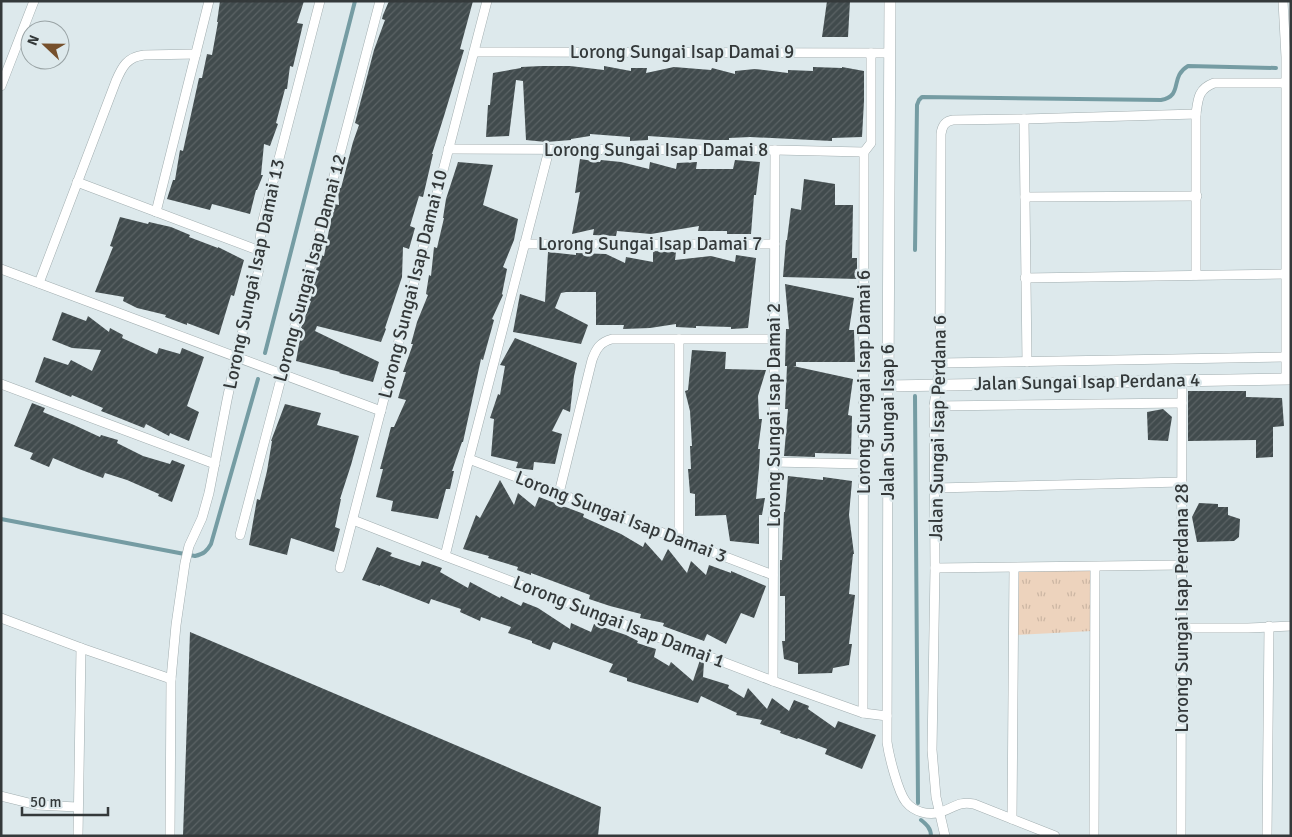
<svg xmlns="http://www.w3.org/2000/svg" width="1292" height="837" font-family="Signika,sans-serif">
<defs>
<pattern id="park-tufts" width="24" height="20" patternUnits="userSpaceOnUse" patternTransform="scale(1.25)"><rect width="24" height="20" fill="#edd3bd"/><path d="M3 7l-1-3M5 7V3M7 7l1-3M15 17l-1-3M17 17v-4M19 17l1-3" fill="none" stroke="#ccb6a3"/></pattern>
<pattern id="building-hatch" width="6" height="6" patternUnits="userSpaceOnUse" patternTransform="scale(1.25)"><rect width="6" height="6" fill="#414b4d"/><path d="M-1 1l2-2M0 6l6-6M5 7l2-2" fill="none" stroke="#5b6365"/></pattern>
</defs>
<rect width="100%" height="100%" fill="#dde9ec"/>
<path fill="url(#park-tufts)" d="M1092 570V631L1016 635 1017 571Z"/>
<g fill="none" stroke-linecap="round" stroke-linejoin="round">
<g stroke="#759ca3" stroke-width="4">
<path d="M915 250 917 105 919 100 922 97 1161 100C1184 96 1169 77 1188 66L1276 68"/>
<path d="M265 353 355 1"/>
<path d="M915 396 918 803"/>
<path d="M1 519 195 556C204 554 207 551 211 544L258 379"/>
<path d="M921 820C926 824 931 828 931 836"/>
</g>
</g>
<g fill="url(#building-hatch)">
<path d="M220 1H304L297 23 303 24 293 67 290 66 287 89H285L276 123 278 124 270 146 264 144 261 175H263L257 190H256L250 214 212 204 210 210 167 199 173 180H175L180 150 183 151 199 78H202L207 54 212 55 218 22H217Z"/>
<path d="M389 1H473L460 49 464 50 444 116 432 154H433L423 197 419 196 410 226 415 228 409 249 403 247 402 277 385 328 386 329 381 342 317 326 315 331 379 362 373 382 339 373 340 372 296 361 302 328H301L311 301 308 300 309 298 319 271 316 270 320 255 324 256 334 204 339 205 338 187 341 188 353 142 359 125 355 123 374 50 385 20 382 19 383 15Z"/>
<path d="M827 1H850L848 37H822Z"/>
<path d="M542 66H570L604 70V66L631 71V68H647L646 73 674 67 711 70 712 68 735 74V71L755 69 788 73V70L813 71V67L842 68V67L864 71V101L862 137 832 138V141L750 137 729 138V140H708L648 136V140L630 141V137L590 134V136L571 139V140L546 142 526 140 523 81 516 80 509 136 486 137 488 105H490L493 73 521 68V67Z"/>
<path d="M580 159 600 162 601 160 621 162 649 169 650 162 676 169 677 163 697 162 696 169H733L735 160 760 162 756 195H754L751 234H727V231H698L699 226 651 234 617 231 616 236 593 235 594 229 572 234 580 192 575 193Z"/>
<path d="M458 162 493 165 483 205 518 219 514 240 503 267 507 269 502 294 503 295 492 319 494 320 483 360 481 359 463 442H462L452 471H454L450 489H446L438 519 391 511 393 501 376 497 383 469H380L391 427H394L406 400 398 398 406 372H403L413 344H411L417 322 428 295 426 294 429 275 431 276 434 247 437 248 444 218H443L446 199Z"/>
<path d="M804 179 835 184V205H853L852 258H857V279L783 277 786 240H787L791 208 801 210Z"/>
<path d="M120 217 148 224 149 222 171 227 190 235 189 237 218 248V247L244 260 234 296 231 295 219 335 187 323V325L165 317 166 315 137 308 123 301 124 297 95 292 113 247 110 246Z"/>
<path d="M653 251 676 252 675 260 711 256 735 262 736 255 756 258 748 328 731 329V327L696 326V328L676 327V324L650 328 623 329 624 325H596V292H566L561 293 555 308 588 325 581 344 513 332 520 294 545 302 548 252 576 255V253L606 254 625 263 626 257 653 262Z"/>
<path d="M785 284 854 298 849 330H854L855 362H796V366H793L853 379 848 415 852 416 851 454 815 453V457L784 456 788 409H785L787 366H785L786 329H789Z"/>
<path d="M62 312 86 321 88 316 109 332 110 328 123 335 122 338 157 354 159 348 180 354 182 348 204 357 187 406 199 412 189 441 170 433 169 436 146 424 144 428 119 418 101 411 103 408 72 395 71 397 35 382 44 357 68 365 71 360 92 371 101 350 72 348 52 340Z"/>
<path d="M515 338 577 363 574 376 570 412 563 409 552 431 562 434 555 464 534 462 533 470 516 468 518 462 491 456 494 419 490 418 498 394 500 395 505 366 500 365Z"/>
<path d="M692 350 726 352 725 369 766 370 758 396 759 419H762L758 449H760L759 468 756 499 765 498 762 515H759V544L730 541 726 515 695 516V494L690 493 688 469H691L690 446H692L690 411 685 391 688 390Z"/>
<path d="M1188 391H1246V397L1282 398 1284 426 1273 427V457L1256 458V440L1188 441Z"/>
<path d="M32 403 45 408 43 412 74 425 100 437 101 435 118 440 117 443 143 456 170 464 172 460 185 465 172 502 158 496 159 494 127 480 105 473 103 478 79 469 53 458 49 467 30 459 33 453 14 446Z"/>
<path d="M285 404 321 413 317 425 359 436 351 465 340 499H341L335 527 340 529 334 552 291 538 287 555 249 545 257 499 260 500 267 471 272 441H271Z"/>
<path d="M1163 409 1172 417 1168 441 1148 440 1147 412Z"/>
<path d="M788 476 823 480V477L852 481 849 515 854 554H853L849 594 855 595 849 644H852L849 665 833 668 832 673 798 674V663L784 659 782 641H785V596H780V560H782L784 512H785Z"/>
<path d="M500 480 514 505 518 493 535 507 539 497 584 514 583 517 621 534 643 547 645 542 662 561 668 549 687 573 691 561 706 575 709 565 731 573V571L766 586 754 618 741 613 726 644 707 634 704 641 663 626 664 623 640 618 641 614 610 606 589 599 590 595 531 573V575L517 570 518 567 488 558 489 556 463 549 476 515 480 518Z"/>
<path d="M1199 503 1218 504V507H1228V515L1240 519 1239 537 1234 541 1197 542 1192 517Z"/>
<path d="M377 547 392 553 390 556 420 566 422 561 442 568 440 572 468 588 470 582 500 598 501 596 521 606 523 602 538 608 570 629 571 623 591 632 594 624 626 635 638 641 637 643 656 649 654 657 669 666 671 662 693 681 700 660 704 662 703 677 729 685 728 688 744 698 748 688 767 709 772 698 789 711 794 700 809 706 808 709 835 728 838 721 876 735 862 769 825 754 827 749 798 738 797 739 780 733 781 731 760 724 762 720 736 715 737 713 701 696 698 703 627 681V678L609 672 613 664 553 642 550 650 532 643V641L508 633 511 627 481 617 480 621 460 612 461 609 431 599 429 604 380 585V586L362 580Z"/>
<path d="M190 632 601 807 598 836H183Z"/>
</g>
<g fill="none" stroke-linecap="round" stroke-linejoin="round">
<g stroke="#a1adaf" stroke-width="10">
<g id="minor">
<path d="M1283 1 1286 57V379"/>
<path d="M474 52 890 53"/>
<path d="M1 86 34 1"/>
<path d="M1024 119 1027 362"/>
<path d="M448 149 775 150 864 152"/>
<path d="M77 182 260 251"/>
<path d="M1025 197 1197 196"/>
<path d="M156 212 209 1"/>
<path d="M524 244H775"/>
<path d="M1 269 381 411"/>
<path d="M1196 275V114C1198 99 1198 89 1214 83H1285"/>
<path d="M1025 278 1286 274"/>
<path d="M39 283 116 81C122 67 127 57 144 55L196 54"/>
<path d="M940 363 1285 357"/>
<path d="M1 384 215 464"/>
<path d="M888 386 887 742C889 756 898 792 906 802 914 812 929 816 941 812 955 807 959 801 974 804L1055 836"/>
<path d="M934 406 1182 403"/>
<path d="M469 459 773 575"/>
<path d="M773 462 864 464"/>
<path d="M936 488 1182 482"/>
<path d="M559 493 592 360C596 349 600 342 612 339H775"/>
<path d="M353 520 445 556 773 681 863 713 887 716"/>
<path d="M240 535 380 1"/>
<path d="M679 539V339"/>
<path d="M445 556 469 459 549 150"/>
<path d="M340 568 487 1"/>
<path d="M935 568 1182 565"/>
<path d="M1 618 81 648 171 679"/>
<path d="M1181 628H1248L1291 626"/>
<path d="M773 681 775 150"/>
<path d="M863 713 864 152 871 143V53"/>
<path d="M1 796 37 805 77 807"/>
<path d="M1012 819 1014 568"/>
<path d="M78 836 81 648"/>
<path d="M170 836 171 679 176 625 185 563 189 546 202 518 209 493 227 400 236 357 259 269 260 240 262 224 320 1"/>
<path d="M945 836 936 797 932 750 935 568 934 406 940 363 941 134C942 126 945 121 953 120L1024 119 1196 114"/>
<path d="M1094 836 1095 567"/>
<path d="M1181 836 1182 380"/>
<path d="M1267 836 1269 626"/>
</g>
</g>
<g stroke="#a1adaf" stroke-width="12">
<path id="tertiary" d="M890 1 888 386 1291 379"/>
</g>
<use href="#minor" stroke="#fff" stroke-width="9"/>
<use href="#tertiary" stroke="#fff" stroke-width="11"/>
</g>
<g text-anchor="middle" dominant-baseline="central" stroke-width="5" stroke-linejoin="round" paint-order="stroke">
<g font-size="19" fill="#34393a" stroke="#dde9ec">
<text x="682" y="52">Lorong Sungai Isap Damai 9</text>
<text x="656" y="150">Lorong Sungai Isap Damai 8</text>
<text x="650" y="244">Lorong Sungai Isap Damai 7</text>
<text transform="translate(310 268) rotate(-75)">Lorong Sungai Isap Damai 12</text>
<text transform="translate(254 274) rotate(-78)">Lorong Sungai Isap Damai 13</text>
<text transform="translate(413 284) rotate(-76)">Lorong Sungai Isap Damai 10</text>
<text transform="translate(864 382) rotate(-90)">Lorong Sungai Isap Damai 6</text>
<text transform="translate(1087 382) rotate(-1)">Jalan Sungai Isap Perdana 4</text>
<text transform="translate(774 415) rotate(-90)">Lorong Sungai Isap Damai 2</text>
<text transform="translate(888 422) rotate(-90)">Jalan Sungai Isap 6</text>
<text transform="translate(938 428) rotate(-89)">Jalan Sungai Isap Perdana 6</text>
<text transform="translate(621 517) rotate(21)">Lorong Sungai Isap Damai 3</text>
<text transform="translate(1182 608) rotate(-90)">Lorong Sungai Isap Perdana 28</text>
<text transform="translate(619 622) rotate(21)">Lorong Sungai Isap Damai 1</text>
</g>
</g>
<rect width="1292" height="837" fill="none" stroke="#34393a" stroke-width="5"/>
<g transform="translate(45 45) rotate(292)"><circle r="24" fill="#dde9ec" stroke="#99a3a5"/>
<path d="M0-4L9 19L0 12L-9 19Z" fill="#76502c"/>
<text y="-8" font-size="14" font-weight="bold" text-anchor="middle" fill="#34393a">N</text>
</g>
<path d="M22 807v8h86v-8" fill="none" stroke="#34393a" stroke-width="2.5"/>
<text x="30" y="807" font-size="15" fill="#34393a" stroke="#dde9ec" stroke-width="4" paint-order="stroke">50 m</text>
</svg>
